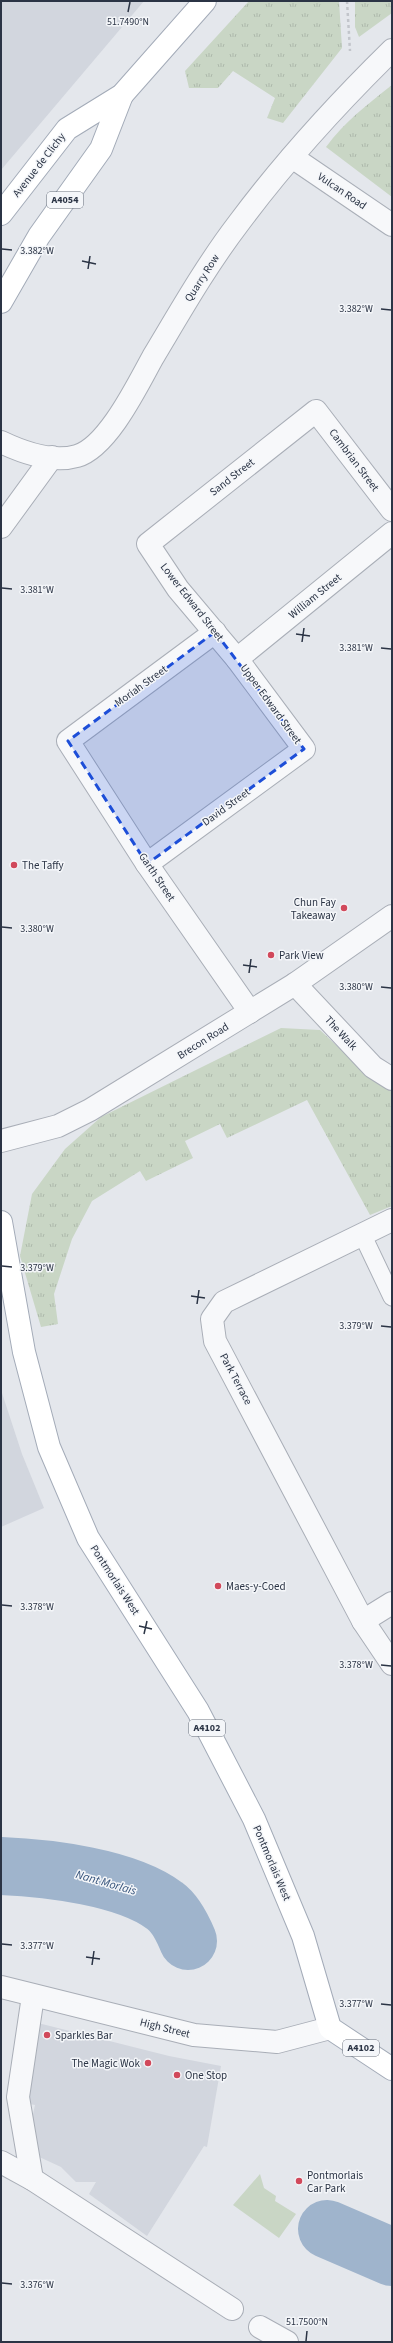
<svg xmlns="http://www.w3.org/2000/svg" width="393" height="2343" font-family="'Source Sans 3',sans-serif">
<defs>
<pattern id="park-tufts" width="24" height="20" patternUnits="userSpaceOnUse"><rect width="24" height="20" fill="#c9d6c5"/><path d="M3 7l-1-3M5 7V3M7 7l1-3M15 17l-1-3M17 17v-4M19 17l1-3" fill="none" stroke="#adb8ab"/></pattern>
</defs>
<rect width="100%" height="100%" fill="#e4e7ec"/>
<g fill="#d2d6de">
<path d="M1 1H144L1 170Z"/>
<path d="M1 1390 22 1454 44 1508 1 1527Z"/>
<path d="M38 2023 169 2056 221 2066 207 2147 204 2146 147 2236 89 2194 96 2182H76L61 2167 35 2155 29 2133 35 2105 24 2103Z"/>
</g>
<path fill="#c9d6c5" d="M260 2174 264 2188 276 2196 275 2201 296 2214 279 2238 233 2205Z"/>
<g fill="url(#park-tufts)">
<path d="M249 1H339L342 48 283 123 267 118 275 98 233 71 218 88H189L185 71Z"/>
<path d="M355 1H392V13L359 37 355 27Z"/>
<path d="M392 85V197L326 147C344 122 368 104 392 85Z"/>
<path d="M281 1028 320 1030 369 1076 392 1089V1206L370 1215 307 1100 227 1138 220 1124 185 1141 193 1158 146 1181 140 1171 92 1201 72 1239 54 1294 58 1324 41 1327 20 1256 32 1194 65 1149 101 1117Z"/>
</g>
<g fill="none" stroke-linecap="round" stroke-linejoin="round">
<g stroke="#9fb4cc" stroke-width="58">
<path d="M1 1866C48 1868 127 1877 165 1906 176 1914 183 1929 188 1941"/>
<path d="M327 2229 392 2257"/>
</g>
<g stroke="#a9aeb7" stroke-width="19">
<path id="service" d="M365 1233 363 1236 392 1297"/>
</g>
<g stroke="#a9aeb7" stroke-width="24">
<g id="minor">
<path d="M292 157 392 225"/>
<path d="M1 442C22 452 53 463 77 456 108 447 138 384 153 357 180 312 206 266 238 224 284 162 337 104 392 50"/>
<path d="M1 527 52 457"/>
<path d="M215 632 68 741 147 864 250 1012"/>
<path d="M237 659 392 533"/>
<path d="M147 864 304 749 237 659 178 589 148 544 316 411 392 510"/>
<path d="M295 984 373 1067 392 1079"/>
<path d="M1 1141 58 1126 90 1110 295 984 392 916"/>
<path d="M392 1220 224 1302 212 1319 215 1341 363 1621 392 1664"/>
<path d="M363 1621 392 1603"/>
<path d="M1 2162 32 2179 232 2309"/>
<path d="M32 2179 18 2097 33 1996"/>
<path d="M260 2327 287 2342"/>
</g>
</g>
<g stroke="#a9aeb7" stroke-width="24">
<path id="tertiary" d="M1 1987 194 2035 277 2042 330 2028"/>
</g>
<g stroke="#a3abb8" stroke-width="24">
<g id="primary">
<path d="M1 214 67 129 122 95 205 1"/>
<path d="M1 302 39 236 101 149 122 95"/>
<path d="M1 1222 24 1352 49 1447 88 1538 198 1711 254 1819 303 1936 330 2028 392 2069"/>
</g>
</g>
<path stroke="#c2c5cb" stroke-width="2.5" stroke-dasharray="3 3" stroke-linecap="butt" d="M347 1 350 51"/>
<use href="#service" stroke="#f7f8fa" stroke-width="17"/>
<use href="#minor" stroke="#f7f8fa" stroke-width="22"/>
<use href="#tertiary" stroke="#f7f8fa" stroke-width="22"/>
<use href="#primary" stroke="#fff" stroke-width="22"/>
</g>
<path fill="#1d4ed8" fill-opacity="0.2" stroke="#1d4ed8" stroke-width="3" stroke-dasharray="8 5" stroke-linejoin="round" d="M215 632 304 749 147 864 68 741Z"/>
<path fill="none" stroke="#2b3445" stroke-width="1.5" d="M128 12 130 2M2 249 12 250M82 261 96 264M88 269 90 256M381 309 391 310M2 588 12 589M296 634 310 636M302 642 304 628M381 648 391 649M2 927 12 928M243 965 257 967M249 973 251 959M381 987 391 988M2 1266 12 1267M191 1296 205 1298M197 1304 199 1290M381 1326 391 1327M2 1605 12 1606M139 1626 152 1629M144 1634 147 1621M381 1665 391 1666M2 1944 12 1945M86 1957 100 1959M92 1965 94 1951M381 2004 391 2005M2 2283 12 2284M306 2341 307 2331"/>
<g fill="#d1495b" stroke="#f4f6f9" stroke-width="1.5">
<circle cx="14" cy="865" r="4"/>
<circle cx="344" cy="908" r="4"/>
<circle cx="271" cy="955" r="4"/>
<circle cx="218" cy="1586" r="4"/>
<circle cx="47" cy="2035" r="4"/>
<circle cx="148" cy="2063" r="4"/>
<circle cx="177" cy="2075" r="4"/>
<circle cx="299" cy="2181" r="4"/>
</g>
<g text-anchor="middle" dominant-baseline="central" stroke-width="3" stroke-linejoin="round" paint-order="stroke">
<g fill="#f4f6f9" stroke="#676e7b" stroke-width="1">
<rect x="47" y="192" width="36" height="16" rx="3"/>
<rect x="189" y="1720" width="36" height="16" rx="3"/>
<rect x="343" y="2040" width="36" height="16" rx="3"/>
</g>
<g font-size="10" font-weight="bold" fill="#2b3445">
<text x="65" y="200">A4054</text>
<text x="207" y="1728">A4102</text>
<text x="361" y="2048">A4102</text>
</g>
<g font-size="11" fill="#2b3445" stroke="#f4f6f9">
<text transform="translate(39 165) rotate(-52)">Avenue de Clichy</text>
<text transform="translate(342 191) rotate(34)">Vulcan Road</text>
<text transform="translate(202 278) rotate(-57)">Quarry Row</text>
<text transform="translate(354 460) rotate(53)">Cambrian Street</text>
<text transform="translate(232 477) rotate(-38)">Sand Street</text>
<text transform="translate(315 596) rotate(-39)">William Street</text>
<text transform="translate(192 602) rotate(52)">Lower Edward Street</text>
<text transform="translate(141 686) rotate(-36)">Moriah Street</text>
<text transform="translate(271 704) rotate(54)">Upper Edward Street</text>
<text transform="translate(226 807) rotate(-36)">David Street</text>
<text transform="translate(157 877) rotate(56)">Garth Street</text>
<text transform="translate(341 1033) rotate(47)">The Walk</text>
<text transform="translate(203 1041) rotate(-32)">Brecon Road</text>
<text transform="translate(236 1379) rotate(62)">Park Terrace</text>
<text transform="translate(115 1580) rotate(57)">Pontmorlais West</text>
<text transform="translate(272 1863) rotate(67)">Pontmorlais West</text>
<text transform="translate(165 2028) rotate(14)">High Street</text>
</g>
<g font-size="11" fill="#2b3445" stroke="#f4f6f9" text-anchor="start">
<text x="22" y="865">The Taffy</text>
<text x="336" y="902" text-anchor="end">Chun Fay<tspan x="336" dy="13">Takeaway</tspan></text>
<text x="279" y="955">Park View</text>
<text x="226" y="1586">Maes-y-Coed</text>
<text x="55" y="2035">Sparkles Bar</text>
<text x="140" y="2063" text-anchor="end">The Magic Wok</text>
<text x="185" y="2075">One Stop</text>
<text x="307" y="2175">Pontmorlais<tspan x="307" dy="13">Car Park</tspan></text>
</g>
<g font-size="12" font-style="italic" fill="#34527a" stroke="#f4f6f9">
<text transform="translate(106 1883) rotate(16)">Nant Morlais</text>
</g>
</g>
<g font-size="10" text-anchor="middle" fill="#2b3445" stroke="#f4f6f9" stroke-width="3" stroke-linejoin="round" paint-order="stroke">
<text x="128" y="25">51.7490°N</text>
<text x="37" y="254">3.382°W</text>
<text x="356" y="312">3.382°W</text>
<text x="37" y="593">3.381°W</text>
<text x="356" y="651">3.381°W</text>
<text x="37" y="932">3.380°W</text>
<text x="356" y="990">3.380°W</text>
<text x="37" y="1271">3.379°W</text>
<text x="356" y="1329">3.379°W</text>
<text x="37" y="1610">3.378°W</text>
<text x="356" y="1668">3.378°W</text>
<text x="37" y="1949">3.377°W</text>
<text x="356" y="2007">3.377°W</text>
<text x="37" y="2288">3.376°W</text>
<text x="307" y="2325">51.7500°N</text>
</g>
<rect width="393" height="2343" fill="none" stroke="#2b3445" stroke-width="4"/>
</svg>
